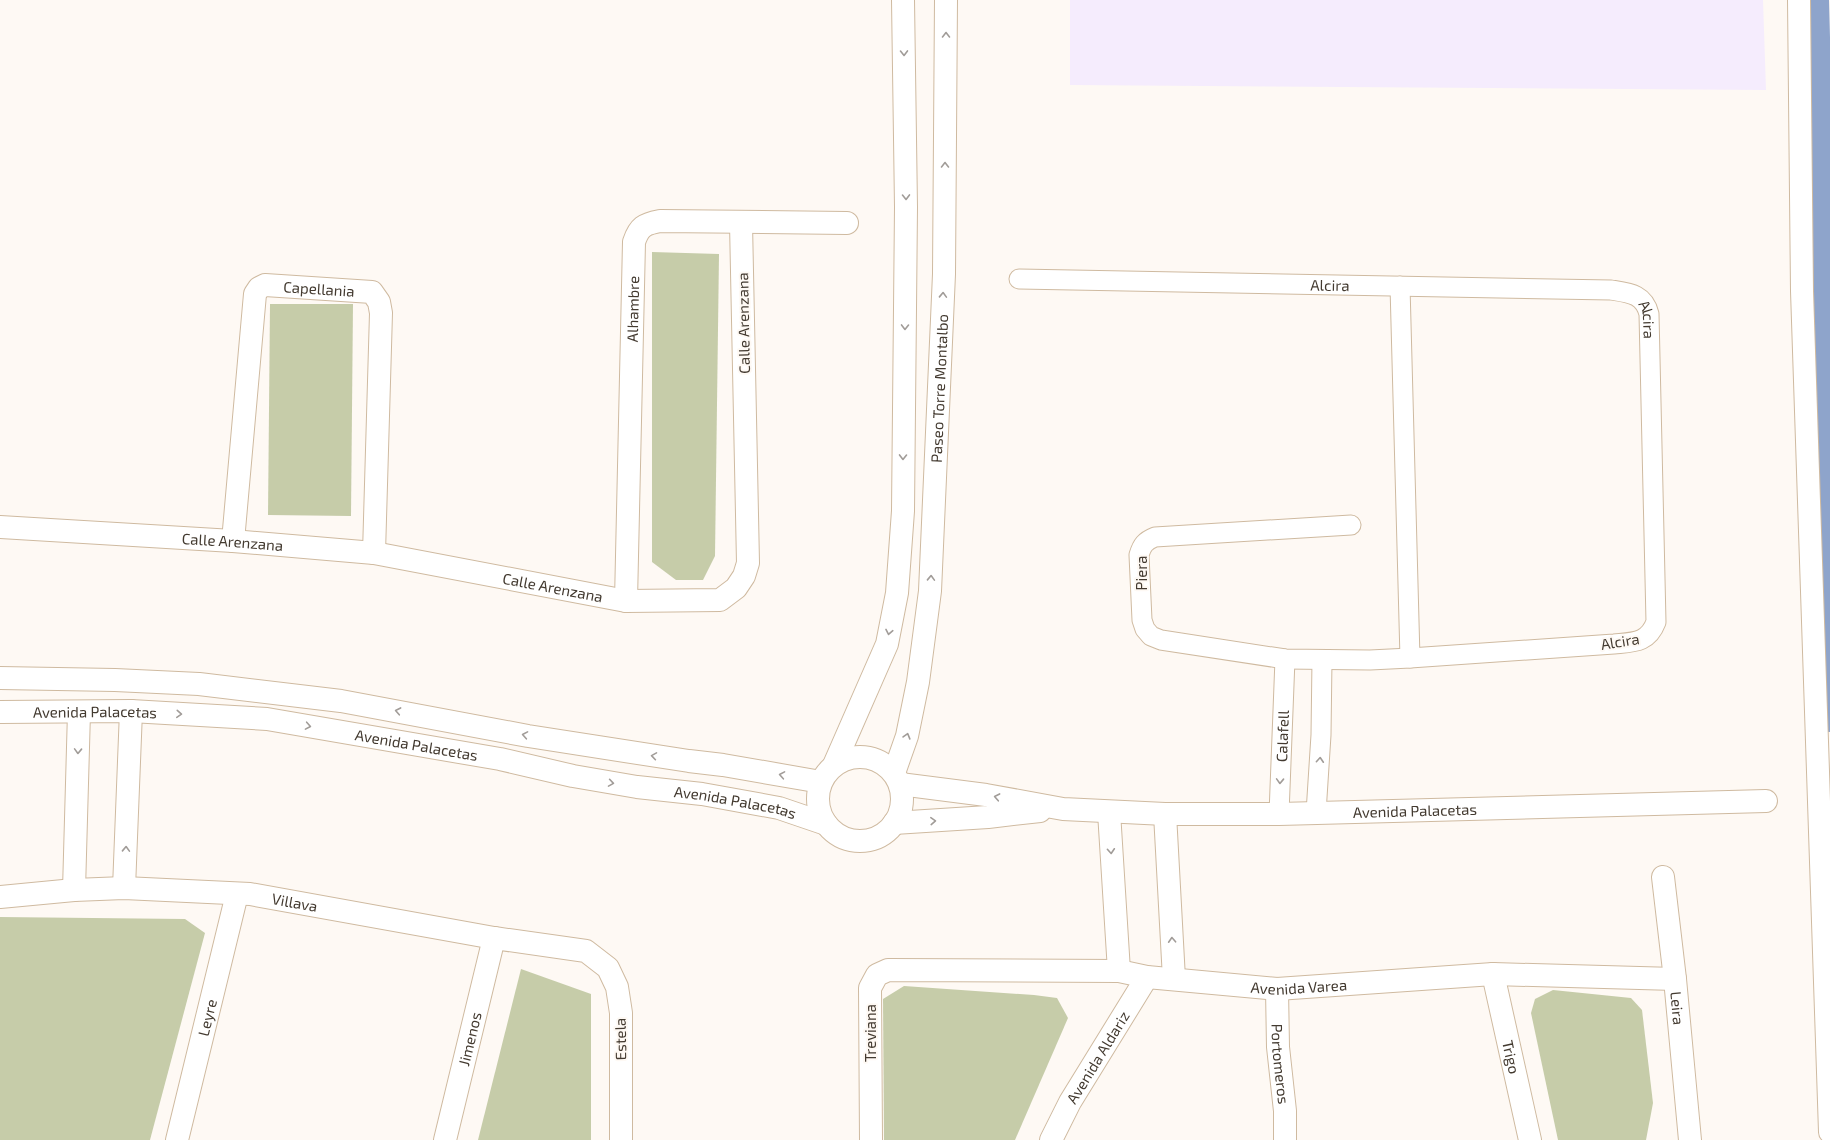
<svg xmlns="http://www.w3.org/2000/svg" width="1830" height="1140" font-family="'Exo 2',sans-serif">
<rect width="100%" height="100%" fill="#fef9f4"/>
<path fill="#f5ecfd" d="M1070 0H1763L1766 90 1070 85Z"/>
<g fill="#c6cca9">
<path d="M652 252 719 254 715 556 703 580H676L652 562Z"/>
<path d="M270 304H353L351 516 268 515Z"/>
<path d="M0 917 185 919 205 933 150 1140H0Z"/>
<path d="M521 969 591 994V1140H478Z"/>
<path d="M904 986 1034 995 1057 998 1068 1018 1015 1140H884L883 999Z"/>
<path d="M1553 990 1631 998 1642 1010 1653 1103 1646 1140H1558L1531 1013 1535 999Z"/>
</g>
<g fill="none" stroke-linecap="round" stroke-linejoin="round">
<path stroke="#8ea4cb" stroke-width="36" d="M1811 0 1830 714"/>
<g stroke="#cfbaa0" stroke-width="21">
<g id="service">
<path id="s1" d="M1019 279 1611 290C1630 293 1644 294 1649 314L1656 622C1648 643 1634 642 1614 644L1410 658 1370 660 1285 659 1161 640 1151 636 1145 629 1142 620 1139 555C1142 545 1145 541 1155 537L1351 525"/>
<path d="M1400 286 1410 658"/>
<path d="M1316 813 1321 735 1322 660"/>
<path id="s2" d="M1279 814 1285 659"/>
</g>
</g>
<g stroke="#cfbaa0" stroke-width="24">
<g id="minor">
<path d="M1799 0 1802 291 1830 1132"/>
<path id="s3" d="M0 527 233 541 374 553 626 601 720 600 736 588 744 576 748 563 741 223"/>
<path id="s4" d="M233 541 255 294 259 288 265 285 372 292 379 302 381 313 374 553"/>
<path id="s5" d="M626 601 634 242C639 227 644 224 660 221L847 223"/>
<path d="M0 678 115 680 199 684 341 701 528 736 689 761 723 765 821 782"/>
<path id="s6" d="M0 712 131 711 267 719 500 759 573 776 637 787 702 794 779 808 826 824"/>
<circle cx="860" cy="799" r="42"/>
<path d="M834 765 887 644 897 593 903 511 906 207 903 0"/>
<path id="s7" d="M894 773 907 736 918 682 930 591 944 274 946 0"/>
<path id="s8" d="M900 784 986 795 1063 809 1165 814H1279L1766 801"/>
<path d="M1109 812 1119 971"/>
<path d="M1165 814 1174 979"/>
<path d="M894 823 988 817 1040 811"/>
<path id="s9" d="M1663 877 1675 979 1690 1140"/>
<path d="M124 888 131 711"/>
<path d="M74 890 79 712"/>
<path id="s10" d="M0 897 74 890 124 888 250 894 494 938 586 951 608 968 617 987 621 1013V1140"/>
<path id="s11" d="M1493 974 1530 1140"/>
<path id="s12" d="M1277 989 1278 1047 1285 1111V1140"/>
<path id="s13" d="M177 1140 237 894"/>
<path id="s14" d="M445 1140 494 938"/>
<path id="s15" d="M871 1140 870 988 877 975 888 970 1119 971 1147 977 1277 989 1493 974 1675 979"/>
<path id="s16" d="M1051 1140 1070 1102 1147 977"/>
</g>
</g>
<use href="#service" stroke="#fff" stroke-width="19"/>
<use href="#minor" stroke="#fff" stroke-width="22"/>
</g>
<defs><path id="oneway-chevron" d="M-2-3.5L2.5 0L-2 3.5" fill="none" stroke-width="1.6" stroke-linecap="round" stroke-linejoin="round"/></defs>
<g stroke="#a19c98">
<use href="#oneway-chevron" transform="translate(946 35) rotate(-90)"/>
<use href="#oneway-chevron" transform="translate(904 53) rotate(89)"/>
<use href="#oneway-chevron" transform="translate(945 165) rotate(-90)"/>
<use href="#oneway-chevron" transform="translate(906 197) rotate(89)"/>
<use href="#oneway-chevron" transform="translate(943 295) rotate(-88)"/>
<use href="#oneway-chevron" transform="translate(905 327) rotate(91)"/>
<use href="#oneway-chevron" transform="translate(903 457) rotate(91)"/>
<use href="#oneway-chevron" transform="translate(931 578) rotate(-88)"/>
<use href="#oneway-chevron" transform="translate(889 632) rotate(101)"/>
<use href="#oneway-chevron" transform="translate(398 711) rotate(-169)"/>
<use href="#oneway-chevron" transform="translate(179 714) rotate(4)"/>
<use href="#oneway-chevron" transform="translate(308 726) rotate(10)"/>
<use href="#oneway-chevron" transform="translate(525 735) rotate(-170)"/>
<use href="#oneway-chevron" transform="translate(907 736) rotate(-74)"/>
<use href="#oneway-chevron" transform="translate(78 751) rotate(92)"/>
<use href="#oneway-chevron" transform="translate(654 756) rotate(-171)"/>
<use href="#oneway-chevron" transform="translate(1320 760) rotate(-86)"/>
<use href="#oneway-chevron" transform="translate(782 775) rotate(-170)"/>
<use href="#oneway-chevron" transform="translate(1280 781) rotate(92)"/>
<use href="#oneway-chevron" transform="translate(611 783) rotate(9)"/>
<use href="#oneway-chevron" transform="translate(997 797) rotate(-169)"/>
<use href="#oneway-chevron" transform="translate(933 821) rotate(-3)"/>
<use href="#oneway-chevron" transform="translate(126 849) rotate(-88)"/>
<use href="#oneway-chevron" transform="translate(1111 851) rotate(86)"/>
<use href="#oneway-chevron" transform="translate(1172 940) rotate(-93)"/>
</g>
<g text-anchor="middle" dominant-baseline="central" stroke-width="4" stroke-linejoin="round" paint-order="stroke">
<g font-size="15" fill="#433a30" stroke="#fef9f4">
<text stroke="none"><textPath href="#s1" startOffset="311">Alcira</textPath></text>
<text stroke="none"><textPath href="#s4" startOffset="316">Capellania</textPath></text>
<text stroke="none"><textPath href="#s5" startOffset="292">Alhambre</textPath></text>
<text stroke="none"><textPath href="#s1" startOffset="646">Alcira</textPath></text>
<text transform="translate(743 323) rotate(-91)">Calle Arenzana</text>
<text stroke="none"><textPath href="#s7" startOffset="389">Paseo Torre Montalbo</textPath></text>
<text stroke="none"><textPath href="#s3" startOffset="233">Calle Arenzana</textPath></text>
<text transform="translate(1141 573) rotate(-90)">Piera</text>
<text stroke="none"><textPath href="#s3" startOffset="557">Calle Arenzana</textPath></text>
<text transform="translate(1620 641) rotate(-9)">Alcira</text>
<text stroke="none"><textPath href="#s6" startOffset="95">Avenida Palacetas</textPath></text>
<text stroke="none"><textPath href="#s2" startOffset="78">Calafell</textPath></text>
<text stroke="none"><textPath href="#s6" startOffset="419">Avenida Palacetas</textPath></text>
<text stroke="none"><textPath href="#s6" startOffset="743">Avenida Palacetas</textPath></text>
<text stroke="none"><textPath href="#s8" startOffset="517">Avenida Palacetas</textPath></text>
<text stroke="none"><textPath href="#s10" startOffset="296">Villava</textPath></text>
<text stroke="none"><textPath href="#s15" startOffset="591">Avenida Varea</textPath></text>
<text stroke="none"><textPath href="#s9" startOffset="132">Leira</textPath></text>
<text stroke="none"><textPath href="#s13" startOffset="126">Leyre</textPath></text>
<text transform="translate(870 1033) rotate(-90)">Treviana</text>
<text stroke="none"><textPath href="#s14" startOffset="104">Jimenos</textPath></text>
<text transform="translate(620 1039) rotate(-91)">Estela</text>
<text stroke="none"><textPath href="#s11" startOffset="85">Trigo</textPath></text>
<text stroke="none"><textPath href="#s16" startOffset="95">Avenida Aldariz</textPath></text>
<text stroke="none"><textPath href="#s12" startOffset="75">Portomeros</textPath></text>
</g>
</g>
</svg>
